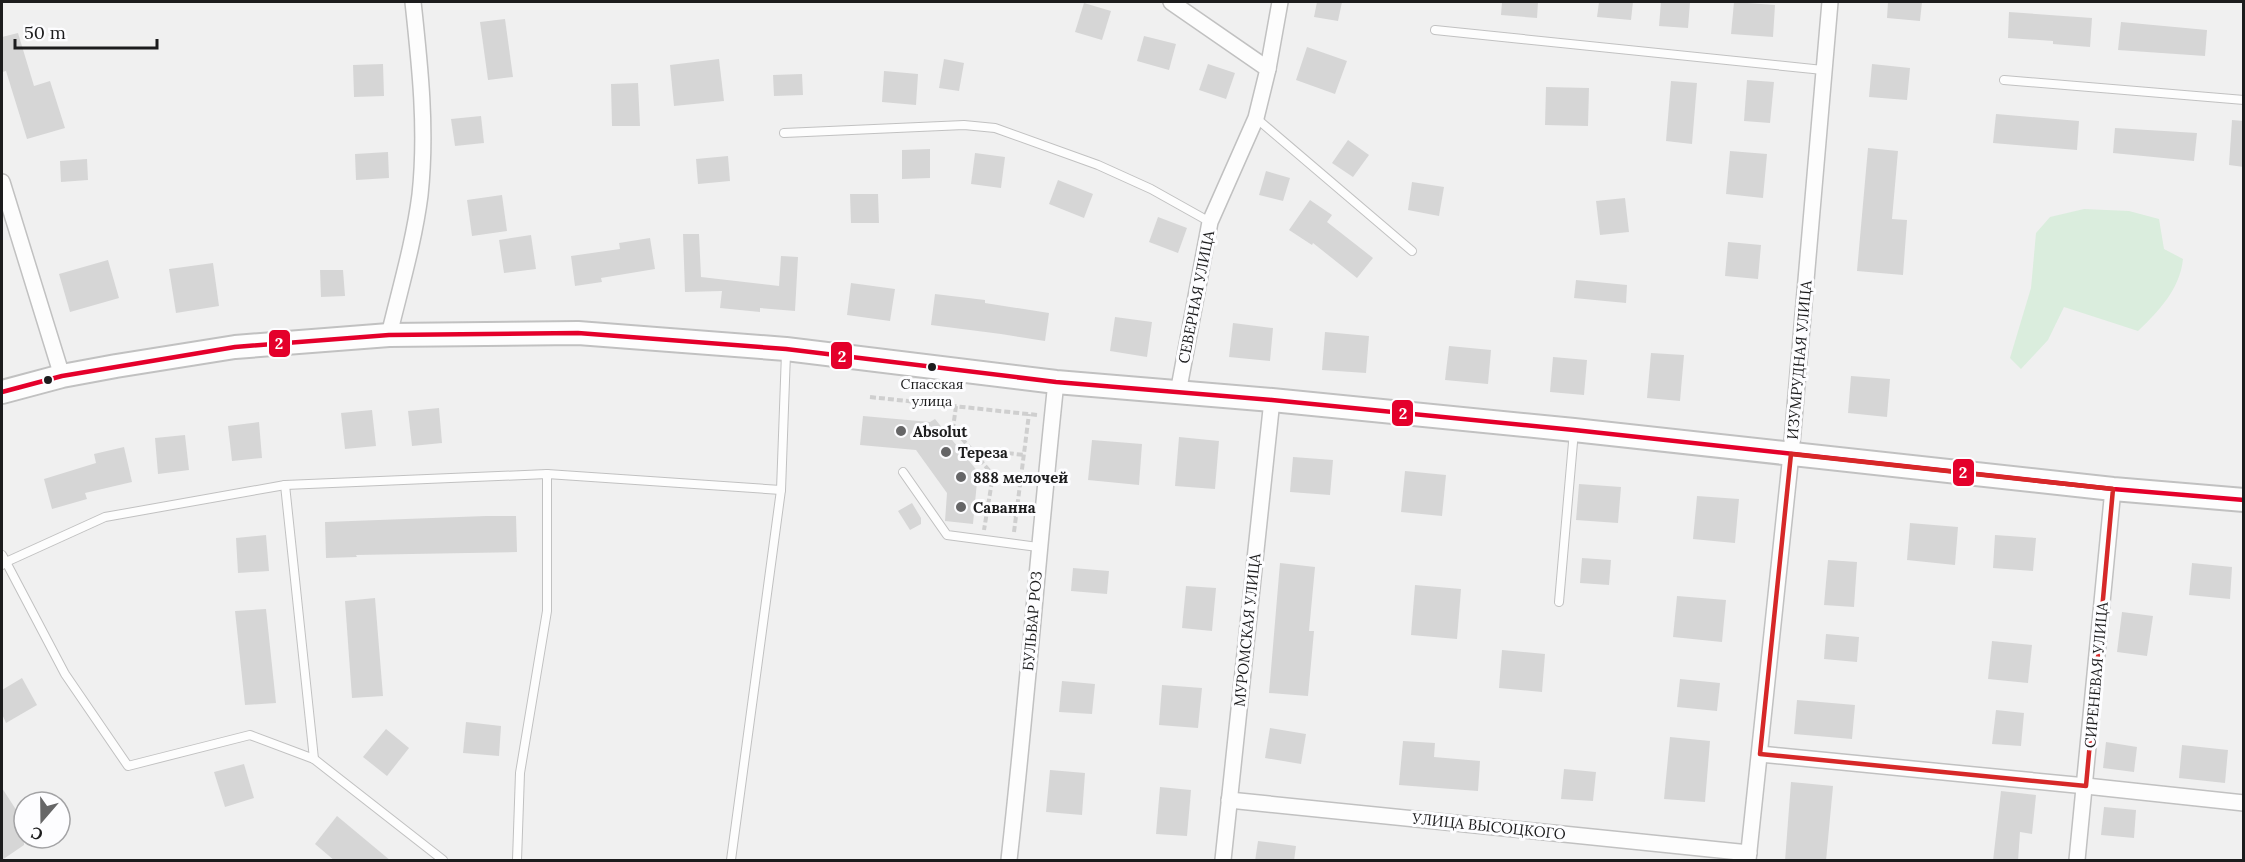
<svg xmlns="http://www.w3.org/2000/svg" width="2245" height="862" font-family="Lora,serif">
<rect width="100%" height="100%" fill="#f0f0f0"/>
<path fill="#daeddd" d="M2084 209 2129 211 2159 219 2164 249 2183 259C2180 289 2159 311 2138 331L2064 307 2048 340 2021 369 2010 358 2031 288 2036 233 2050 217Z"/>
<g fill="#d6d6d6">
<path d="M1317 2H1342L1338 21 1314 17Z"/>
<path d="M1502 2H1538L1537 18 1501 15Z"/>
<path d="M1599 2H1633L1631 20 1597 17Z"/>
<path d="M1661 2H1690L1688 28 1659 26Z"/>
<path d="M1734 2 1775 5 1773 37 1731 34Z"/>
<path d="M1888 2H1922L1920 21 1887 18Z"/>
<path d="M1084 3 1111 11 1102 40 1075 32Z"/>
<path d="M2009 12 2092 18 2090 47 2053 44V41L2008 38Z"/>
<path d="M505 19 513 77 488 80 480 22Z"/>
<path d="M2121 22 2207 30 2205 56 2118 50Z"/>
<path d="M18 33 34 86 50 81 65 128 27 139 6 71 2 72V37Z"/>
<path d="M1144 36 1176 44 1169 70 1137 61Z"/>
<path d="M1307 47 1347 61 1335 94 1296 80Z"/>
<path d="M719 59 724 101 674 106 670 65Z"/>
<path d="M944 59 964 63 959 91 939 88Z"/>
<path d="M383 64 384 96 354 97 353 65Z"/>
<path d="M1208 64 1235 73 1226 99 1199 90Z"/>
<path d="M1872 64 1910 68 1907 100 1869 97Z"/>
<path d="M884 71 918 74 916 105 882 102Z"/>
<path d="M802 74 803 95 774 96 773 75Z"/>
<path d="M1747 80 1774 82 1770 123 1744 121Z"/>
<path d="M1671 81 1697 83 1692 144 1666 141Z"/>
<path d="M638 83 640 126H612L611 84Z"/>
<path d="M1546 87 1589 88 1588 126 1545 125Z"/>
<path d="M1996 114 2079 121 2077 150 1993 143Z"/>
<path d="M481 116 484 143 455 146 451 119Z"/>
<path d="M2232 120 2244 121V167L2229 165Z"/>
<path d="M2115 128 2197 133 2194 161 2113 153Z"/>
<path d="M1348 140 1369 155 1353 177 1332 163Z"/>
<path d="M1868 148 1898 151 1892 219 1907 220 1903 275 1857 271Z"/>
<path d="M930 149V178L902 179V150Z"/>
<path d="M1730 151 1767 154 1763 198 1726 194Z"/>
<path d="M388 152 389 178 356 180 355 154Z"/>
<path d="M975 153 1005 157 1001 188 971 184Z"/>
<path d="M728 156 730 181 698 184 696 159Z"/>
<path d="M87 159 88 180 61 182 60 161Z"/>
<path d="M1266 171 1290 178 1283 201 1259 195Z"/>
<path d="M1058 180 1093 194 1084 218 1049 204Z"/>
<path d="M1412 182 1444 187 1439 216 1408 210Z"/>
<path d="M850 194H878L879 223H851Z"/>
<path d="M502 195 507 231 472 236 467 200Z"/>
<path d="M1625 198 1629 232 1600 235 1596 201Z"/>
<path d="M1310 200 1332 215 1327 222 1373 258 1357 278 1313 243 1312 245 1289 230Z"/>
<path d="M1158 217 1187 228 1178 253 1149 242Z"/>
<path d="M683 234H699L701 277 779 286 781 256 798 257 795 311 760 308V312L720 308 722 291 685 292Z"/>
<path d="M531 235 536 269 504 273 499 240Z"/>
<path d="M650 238 655 269 601 278 602 282 575 286 571 256 620 249 619 243Z"/>
<path d="M1728 242 1761 245 1758 279 1725 276Z"/>
<path d="M108 260 119 298 70 312 59 274Z"/>
<path d="M213 263 219 306 176 313 169 269Z"/>
<path d="M320 270H343L345 296 321 297Z"/>
<path d="M1576 280 1627 285 1626 303 1574 298Z"/>
<path d="M851 283 895 289 890 321 847 315Z"/>
<path d="M935 294 985 300V303L1049 313 1045 341 1001 334 931 325Z"/>
<path d="M1115 317 1152 322 1147 357 1110 351Z"/>
<path d="M1233 323 1273 328 1270 361 1229 357Z"/>
<path d="M1325 332 1369 336 1366 373 1322 370Z"/>
<path d="M1449 346 1491 350 1488 384 1445 380Z"/>
<path d="M1651 353 1684 355 1680 401 1647 398Z"/>
<path d="M1553 357 1587 360 1584 395 1550 392Z"/>
<path d="M1851 376 1890 379 1887 417 1848 413Z"/>
<path d="M439 408 442 443 412 446 408 411Z"/>
<path d="M372 410 376 446 345 449 341 413Z"/>
<path d="M863 416 930 422 935 419 983 478 977 482 973 524 945 521 947 493 916 450 860 445Z"/>
<path d="M259 422 262 458 232 461 228 426Z"/>
<path d="M185 435 189 470 158 474 155 438Z"/>
<path d="M1179 437 1219 441 1215 489 1175 486Z"/>
<path d="M1092 440 1142 444 1139 485 1088 480Z"/>
<path d="M124 447 132 482 85 493 87 499 52 509 44 479 96 463 94 454Z"/>
<path d="M1293 457 1333 460 1330 495 1290 492Z"/>
<path d="M1405 471 1446 475 1442 516 1401 512Z"/>
<path d="M1579 484 1621 487 1618 523 1576 520Z"/>
<path d="M1697 496 1739 499 1735 543 1693 539Z"/>
<path d="M912 503 921 518V524L910 530 898 511Z"/>
<path d="M486 516H516L517 552 356 555 357 557 326 558 325 522Z"/>
<path d="M1910 523 1958 527 1955 565 1907 560Z"/>
<path d="M266 535 269 571 238 573 236 538Z"/>
<path d="M1995 535 2036 538 2033 571 1993 568Z"/>
<path d="M1582 558 1611 560 1609 585 1580 583Z"/>
<path d="M1828 560 1857 562 1854 607 1824 605Z"/>
<path d="M1280 563 1315 567 1309 631H1314L1308 696 1269 693Z"/>
<path d="M2192 563 2232 567 2230 599 2189 595Z"/>
<path d="M1073 568 1109 571 1107 594 1071 591Z"/>
<path d="M1415 585 1461 589 1457 639 1411 635Z"/>
<path d="M1186 586 1216 588 1212 631 1182 628Z"/>
<path d="M1677 596 1726 600 1722 642 1673 637Z"/>
<path d="M375 598 383 696 352 698 345 601Z"/>
<path d="M266 609 276 703 245 705 235 611Z"/>
<path d="M2122 612 2153 616 2147 656 2117 652Z"/>
<path d="M1826 634 1859 637 1857 662 1824 659Z"/>
<path d="M1992 641 2032 645 2028 683 1988 679Z"/>
<path d="M1502 650 1545 654 1542 692 1499 688Z"/>
<path d="M22 678 37 705 6 723 2 714V690Z"/>
<path d="M1680 679 1720 683 1717 711 1677 707Z"/>
<path d="M1062 681 1095 684 1092 714 1059 712Z"/>
<path d="M1162 685 1202 688 1198 728 1159 725Z"/>
<path d="M1797 700 1855 705 1852 739 1794 734Z"/>
<path d="M1996 710 2024 713 2021 746 1992 744Z"/>
<path d="M466 722 501 726 499 756 463 753Z"/>
<path d="M1270 728 1306 734 1301 764 1265 758Z"/>
<path d="M386 729 409 748 387 776 363 757Z"/>
<path d="M1670 737 1710 741 1705 802 1664 799Z"/>
<path d="M1403 741 1435 743 1434 757 1480 761 1478 791 1399 785Z"/>
<path d="M2106 742 2137 747 2134 772 2103 768Z"/>
<path d="M2182 745 2228 750 2225 783 2179 778Z"/>
<path d="M244 764 254 798 225 807 214 772Z"/>
<path d="M1564 769 1596 772 1593 801 1561 799Z"/>
<path d="M1050 770 1085 773 1082 815 1046 812Z"/>
<path d="M1791 782 1833 786 1826 861H1785Z"/>
<path d="M1160 787 1191 790 1187 836 1156 834Z"/>
<path d="M2 788 24 822V845L2 860Z"/>
<path d="M2001 791 2036 795 2032 834 2020 832 2018 861H1993Z"/>
<path d="M2104 807 2136 810 2134 838 2101 835Z"/>
<path d="M337 816 391 861H335L315 844Z"/>
<path d="M1258 841 1296 846 1294 861H1255Z"/>
</g>
<g fill="none" stroke-linecap="round" stroke-linejoin="round">
<g stroke="#c1c1c1" stroke-width="10">
<g id="lane">
<path d="M1435 30 1823 70"/>
<path d="M2004 80 2244 100"/>
<path d="M1256 118 1412 251"/>
<path d="M784 133 964 125 995 128 1098 165 1151 189 1210 222"/>
<path d="M903 472 947 535 1038 547"/>
<path d="M547 474 781 490"/>
<path d="M285 485 314 759"/>
<path d="M2 555 6 562 2 565"/>
<path d="M1559 602 1574 431"/>
<path d="M443 860 314 759 250 735 128 766 65 674 6 562 105 517 285 485 547 474V611L520 773 517 860"/>
<path d="M731 860 781 490 786 353"/>
</g>
</g>
<g stroke="#c1c1c1" stroke-width="18">
<g id="street">
<path d="M1171 2 1268 69 1256 118 1210 222 1178 393"/>
<path d="M1268 69 1280 2"/>
<path d="M2 182 62 376"/>
<path d="M389 335C400 289 414 242 420 195 427 130 420 66 413 2"/>
<path d="M1760 754 2086 786 2244 803"/>
<path d="M1229 800 1749 853"/>
<path d="M1009 860C1027 701 1039 541 1056 382"/>
<path d="M1223 860 1272 400"/>
<path d="M1748 860 1791 454 1830 2"/>
<path d="M2077 860 2113 489"/>
</g>
</g>
<g stroke="#c1c1c1" stroke-width="26">
<path id="secondary" d="M2 392 62 376 116 366 235 347 389 335 578 333 786 349 1056 382 1272 400 1574 430 2113 489 2244 500"/>
</g>
<g stroke="#cfcfcf" stroke-width="4" stroke-dasharray="6 3" stroke-linecap="butt">
<path d="M870 397 1037 415"/>
<path d="M956 406 953 428 993 475 984 530"/>
<path d="M972 449 1024 455"/>
<path d="M993 479 1020 481"/>
<path d="M987 511 1016 515"/>
<path d="M1014 532 1029 414"/>
</g>
<use href="#lane" stroke="#fdfdfd" stroke-width="8"/>
<use href="#street" stroke="#fdfdfd" stroke-width="15"/>
<use href="#secondary" stroke="#fdfdfd" stroke-width="22"/>
<g stroke="#fdfdff" stroke-width="9">
<path id="bus-1" d="M2 392 62 376 235 347 389 335 578 333 786 349 1056 382 1272 400 1574 430 2113 489 2244 500"/>
</g>
<use href="#bus-1" stroke="#e4002b" stroke-width="4.5"/>
</g>
<path fill="none" stroke="#d62828" stroke-width="4.5" stroke-linejoin="round" d="M1791 454 2113 489 2086 786 1760 754Z"/>
<g fill="#1c1c1d" stroke="#fdfdff" stroke-width="2">
<circle cx="932" cy="367" r="5"/>
<circle cx="48" cy="380" r="5"/>
</g>
<g fill="#666667" stroke="#fdfdff" stroke-width="2">
<circle cx="901" cy="431" r="6"/>
<circle cx="946" cy="452" r="6"/>
<circle cx="961" cy="477" r="6"/>
<circle cx="961" cy="507" r="6"/>
</g>
<g text-anchor="middle" dominant-baseline="central" stroke-width="6" stroke-linejoin="round" paint-order="stroke">
<g font-size="14" fill="#1c1c1d" stroke="#fdfdff">
<text x="932" y="384">Спасская<tspan x="932" dy="17">улица</tspan></text>
</g>
<g font-size="15" fill="#1c1c1d" stroke="#fdfdff">
<text transform="translate(1196 297) rotate(-79)">СЕВЕРНАЯ УЛИЦА</text>
<text transform="translate(1799 360) rotate(-85)">ИЗУМРУДНАЯ УЛИЦА</text>
<text transform="translate(1032 621) rotate(-85)">БУЛЬВАР РОЗ</text>
<text transform="translate(1247 630) rotate(-84)">МУРОМСКАЯ УЛИЦА</text>
<text transform="translate(2096 675) rotate(-85)">СИРЕНЕВАЯ УЛИЦА</text>
<text transform="translate(1489 826) rotate(6)">УЛИЦА ВЫСОЦКОГО</text>
</g>
<g font-size="15" font-weight="bold" fill="#1c1c1d" stroke="#fdfdff" text-anchor="start">
<text x="913" y="431">Absolut</text>
<text x="958" y="452">Тереза</text>
<text x="973" y="477">888 мелочей</text>
<text x="973" y="507">Саванна</text>
</g>
</g>
<g stroke="#fdfdff" stroke-width="2">
<rect x="268" y="329" width="23" height="29" rx="6" fill="#e4002b"/>
<rect x="830" y="341" width="23" height="29" rx="6" fill="#e4002b"/>
<rect x="1391" y="399" width="23" height="28" rx="6" fill="#e4002b"/>
<rect x="1952" y="458" width="23" height="29" rx="6" fill="#e4002b"/>
</g>
<g font-size="16" text-anchor="middle" font-weight="bold" fill="#fff">
<text x="279" y="349">2</text>
<text x="842" y="362">2</text>
<text x="1403" y="419">2</text>
<text x="1963" y="478">2</text>
</g>
<rect width="2245" height="862" fill="none" stroke="#1c1c1d" stroke-width="6"/>
<g transform="translate(42 820) rotate(200)"><circle r="28" fill="#fdfdff" stroke="#a3a3a5" stroke-width="1.5"/>
<path d="M0-4.5L10 22L0 15L-10 22Z" fill="#666667"/>
<text y="-9" font-size="16" font-weight="bold" text-anchor="middle" fill="#1c1c1d">С</text>
</g>
<path d="M15 39v9h142v-9" fill="none" stroke="#1c1c1d" stroke-width="3"/>
<text x="24" y="39" font-size="18" fill="#1c1c1d" stroke="#fdfdff" stroke-width="4.5" paint-order="stroke">50 m</text>
</svg>
